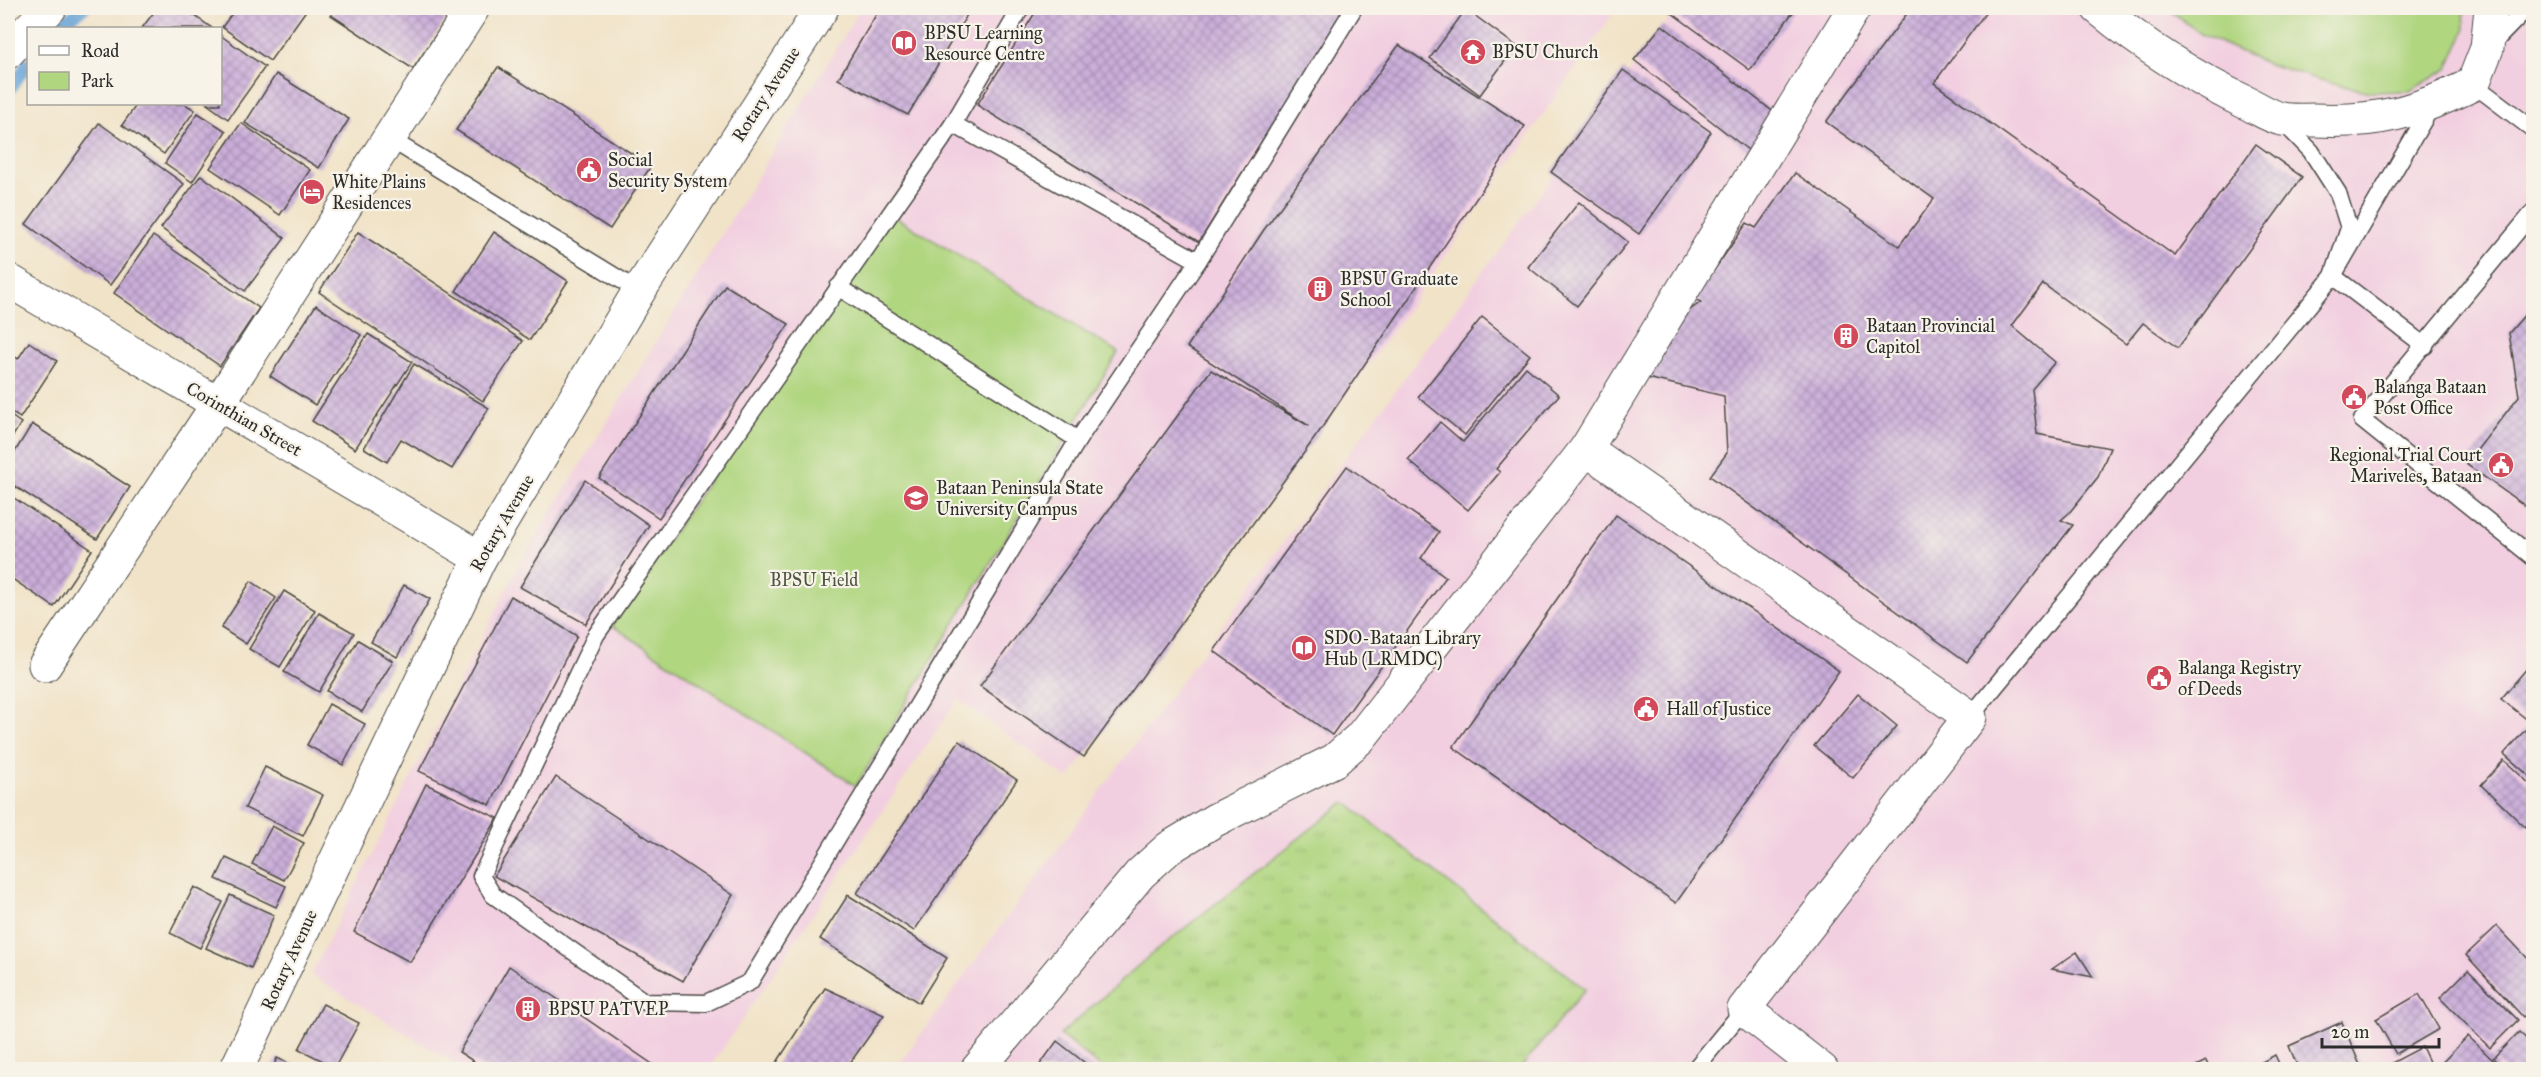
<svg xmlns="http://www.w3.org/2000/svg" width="2541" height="1077" font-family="'IM FELL Great Primer',serif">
<defs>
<pattern id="grass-tufts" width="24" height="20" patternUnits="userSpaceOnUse" patternTransform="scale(1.5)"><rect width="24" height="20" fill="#b0d680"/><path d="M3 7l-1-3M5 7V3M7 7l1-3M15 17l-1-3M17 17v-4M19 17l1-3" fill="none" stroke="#98b86f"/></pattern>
<pattern id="building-cross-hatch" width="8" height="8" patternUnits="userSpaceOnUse" patternTransform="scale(1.5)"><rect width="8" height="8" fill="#cbaeda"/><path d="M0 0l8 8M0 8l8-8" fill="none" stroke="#a58eb1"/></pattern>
</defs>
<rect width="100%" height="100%" fill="#f7f3e8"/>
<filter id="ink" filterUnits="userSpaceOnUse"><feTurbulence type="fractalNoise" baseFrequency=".0167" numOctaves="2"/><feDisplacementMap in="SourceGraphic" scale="12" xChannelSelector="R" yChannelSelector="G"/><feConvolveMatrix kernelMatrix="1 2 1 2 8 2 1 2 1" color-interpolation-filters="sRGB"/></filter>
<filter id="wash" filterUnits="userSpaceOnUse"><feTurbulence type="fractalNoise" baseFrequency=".008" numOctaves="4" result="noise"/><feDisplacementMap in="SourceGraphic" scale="24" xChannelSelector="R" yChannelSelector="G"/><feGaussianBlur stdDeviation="1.35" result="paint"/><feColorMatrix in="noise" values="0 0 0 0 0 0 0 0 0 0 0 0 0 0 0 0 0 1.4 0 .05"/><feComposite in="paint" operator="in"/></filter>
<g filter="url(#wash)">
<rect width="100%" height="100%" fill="#f1e3c8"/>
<g fill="#f2cfe0">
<path d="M861 8H1617L1405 314 1068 779 958 699 709 1069H464L311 975 519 565Z"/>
<path d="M1677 8H2533V1069L895 1070Z"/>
</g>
<path fill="url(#grass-tufts)" stroke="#6e8056" stroke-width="1.5" d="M1345 802 1585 989 1520 1069H1103L1060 1035 1148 957Z"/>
<g fill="#b0d680" stroke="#6e8056" stroke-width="1.5">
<path d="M2167 8H2464L2465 30 2448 69 2410 91 2371 92 2334 84 2268 64 2201 34Z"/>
<path d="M890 214 1118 352 856 786 611 625Z"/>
</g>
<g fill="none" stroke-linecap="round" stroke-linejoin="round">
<g stroke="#65a1d6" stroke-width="12">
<path d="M56 28 84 8"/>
<path d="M8 92 28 63"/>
</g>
</g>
<g id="blocks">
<g fill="url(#building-cross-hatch)">
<path d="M157 8H183L212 28H142Z"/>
<path d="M236 8H305L307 9 270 61 222 27Z"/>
<path d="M336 8H435L448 16 413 69 331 15Z"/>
<path d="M880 8H971L908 115 838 79Z"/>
<path d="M1038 8H1345L1199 242 977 105Z"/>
<path d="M1665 8H1796L1750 70Z"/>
<path d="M1911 8H1989L1934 83 2175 256 2256 144 2302 177 2178 348 2143 323 2126 344 2043 284 2012 326 2055 362 2032 389 2037 434 2110 448 2098 477 2069 513 2061 520 2073 525 1967 662 1710 476 1727 453 1724 396 1647 378 1690 310 1701 302 1694 299 1747 223 1756 228 1795 173 1899 246 1934 199 1826 122Z"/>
<path d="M1466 9 1516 46 1480 95 1430 58Z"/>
<path d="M1662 25 1776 114 1748 150 1634 60Z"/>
<path d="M220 35 265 67 228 119 207 104H220Z"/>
<path d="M1399 45 1525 126 1319 432 1084 757 980 686 1211 370 1309 426 1187 347 1263 231Z"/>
<path d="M498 67 651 166 610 229 456 130Z"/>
<path d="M1623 70 1711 132 1639 234 1551 172Z"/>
<path d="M276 74 349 119 319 168 245 123Z"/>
<path d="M137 104H185L195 110 164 154 122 125Z"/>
<path d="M198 113 226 131 192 182 165 163Z"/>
<path d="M99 123 184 184 110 285 26 224Z"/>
<path d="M241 123 310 170 280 215 210 168Z"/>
<path d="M201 175 285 238 245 291 161 228Z"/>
<path d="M1579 202 1628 242 1577 306 1528 267Z"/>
<path d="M358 232 523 341 483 401 319 292Z"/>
<path d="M494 232 568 281 530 340 456 291Z"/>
<path d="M153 236 259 308 220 366 114 293Z"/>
<path d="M725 285 789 324 659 518 599 478Z"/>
<path d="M2534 304V512L2466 464 2519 396 2509 333Z"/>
<path d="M316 305 361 335 315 405 270 376Z"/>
<path d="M1482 317 1530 355 1465 435 1418 397Z"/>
<path d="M368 334 412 362 355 449 312 421Z"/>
<path d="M29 342 57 361 20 418 8 410V352L18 359Z"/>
<path d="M414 364 489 408 452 469 401 439 387 462 364 448Z"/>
<path d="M1526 367 1559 395 1496 469 1500 472 1468 510 1408 460 1440 422 1463 442Z"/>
<path d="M8 414 21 423 8 444Z"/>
<path d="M32 424 130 487 97 539 8 482V463Z"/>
<path d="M1347 466 1439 532 1421 558 1446 577 1332 735 1214 651Z"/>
<path d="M585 480 649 525 586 624 520 587Z"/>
<path d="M8 494 92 550 54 607 8 576Z"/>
<path d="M1616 515 1839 671 1676 903 1453 747Z"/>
<path d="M251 581 276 598 246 644 221 628Z"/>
<path d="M404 585 430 599 397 657 371 642Z"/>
<path d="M284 591 315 610 280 667 249 649Z"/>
<path d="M511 596 577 636 490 805 419 771Z"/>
<path d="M319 613 354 633 319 692 284 672Z"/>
<path d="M358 640 393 661 362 712 327 691Z"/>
<path d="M2534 660V725L2501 699Z"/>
<path d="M1858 694 1897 726 1853 778 1814 746Z"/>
<path d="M329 704 365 724 343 765 307 745Z"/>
<path d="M2525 730 2534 737V780L2504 754Z"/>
<path d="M959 741 1017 780 914 931 857 893Z"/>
<path d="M2504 760 2534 788V818L2525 827 2481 785Z"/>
<path d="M265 767 323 795 303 836 245 808Z"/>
<path d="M556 777 733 895 683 981 494 876Z"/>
<path d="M426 784 498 818 410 962 354 932Z"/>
<path d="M272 826 304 843 284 880 252 864Z"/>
<path d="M226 858 286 886 276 907 216 879Z"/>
<path d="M194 887 223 902 200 948 170 933Z"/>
<path d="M230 895 274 915 251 968 206 948Z"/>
<path d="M848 895 947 958 919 1003 820 939Z"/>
<path d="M2497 926 2534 965V1007L2523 1017 2466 955Z"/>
<path d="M2077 952 2093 977 2052 969Z"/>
<path d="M509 966 661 1070H487L459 1052Z"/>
<path d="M2468 970 2518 1020 2490 1048 2440 998Z"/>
<path d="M825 988 884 1015 845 1070H772Z"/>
<path d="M2419 994 2439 1029 2396 1054 2376 1019Z"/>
<path d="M323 1004 359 1023 335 1067 299 1049Z"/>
<path d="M2342 1022 2362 1070H2299L2289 1046Z"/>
<path d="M2519 1032 2534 1046V1070H2505L2493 1058Z"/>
<path d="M2468 1036 2498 1065 2494 1070H2435Z"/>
<path d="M1057 1041 1094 1070H1036Z"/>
<path d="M2422 1047 2431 1066 2424 1070H2385L2384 1067Z"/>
<path d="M2275 1055 2282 1070H2247Z"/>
<path d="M277 1058 304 1070H272Z"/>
<path d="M2206 1061 2210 1070H2188Z"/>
</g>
</g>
</g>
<g filter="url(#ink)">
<use href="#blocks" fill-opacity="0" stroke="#494743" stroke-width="1.5"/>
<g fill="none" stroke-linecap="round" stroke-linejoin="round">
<g stroke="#494743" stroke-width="19">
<g id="service">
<path d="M1021 8 953 124 1198 261 1354 8"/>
<path d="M2490 46 2527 8"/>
<path d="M2473 84 2534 130"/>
<path d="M2283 122 2311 151 2338 193 2349 228 2333 276 2425 346"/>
<path d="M953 124 596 635 481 876 493 895 645 1002 706 1003 750 982 1078 440 1198 261"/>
<path d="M390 139 639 291"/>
<path d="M2534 211 2362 420 2534 558"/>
<path d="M838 287 1078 440"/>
<path d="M1970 717 2333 276 2433 104"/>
<path d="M1694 1070 1744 1009"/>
</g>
</g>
<g stroke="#494743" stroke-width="35">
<g id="minor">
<path d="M2098 8C2144 46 2194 78 2249 104 2259 109 2271 117 2282 119 2292 121 2304 120 2314 120 2377 123 2417 112 2473 84L2487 48 2491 8"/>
<path d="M30 28 50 8"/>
<path d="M8 52 28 30"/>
<path d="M8 280 480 558"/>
<path d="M1586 449 1970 717 1744 1009 1822 1070"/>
<path d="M45 665 218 404 473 8"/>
<path d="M977 1070 1140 874 1169 848 1215 820 1335 760 1360 738 1586 449 1854 8"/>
</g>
</g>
<g stroke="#494743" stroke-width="35">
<path id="secondary" d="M236 1070 480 558 639 291 822 8"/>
</g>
<use href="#service" stroke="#fff" stroke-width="16"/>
<use href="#minor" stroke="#fff" stroke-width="33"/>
<use href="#secondary" stroke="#fff" stroke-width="33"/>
</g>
</g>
<defs>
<g id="library-disc" transform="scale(1.35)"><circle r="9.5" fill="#d1495b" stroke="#f7f3e8"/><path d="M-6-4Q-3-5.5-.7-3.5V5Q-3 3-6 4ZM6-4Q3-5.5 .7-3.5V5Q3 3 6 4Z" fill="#fff"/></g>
<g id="temple-disc" transform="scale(1.35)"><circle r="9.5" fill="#d1495b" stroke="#f7f3e8"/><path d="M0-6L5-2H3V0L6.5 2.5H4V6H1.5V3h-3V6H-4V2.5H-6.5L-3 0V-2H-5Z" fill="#fff"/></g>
<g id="civic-disc" transform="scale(1.35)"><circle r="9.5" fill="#d1495b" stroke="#f7f3e8"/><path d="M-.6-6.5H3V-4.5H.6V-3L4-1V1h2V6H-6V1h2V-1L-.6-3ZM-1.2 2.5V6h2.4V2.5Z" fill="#fff"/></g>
<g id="hotel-disc" transform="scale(1.35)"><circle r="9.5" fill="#d1495b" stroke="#f7f3e8"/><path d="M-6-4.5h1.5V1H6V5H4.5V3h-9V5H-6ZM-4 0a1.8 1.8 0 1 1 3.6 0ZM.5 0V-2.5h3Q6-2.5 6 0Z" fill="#fff"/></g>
<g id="building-disc" transform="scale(1.35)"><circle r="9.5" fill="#d1495b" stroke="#f7f3e8"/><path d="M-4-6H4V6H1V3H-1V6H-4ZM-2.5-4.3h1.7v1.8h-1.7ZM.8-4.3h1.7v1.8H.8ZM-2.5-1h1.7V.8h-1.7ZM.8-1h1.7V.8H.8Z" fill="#fff"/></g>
<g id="university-disc" transform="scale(1.35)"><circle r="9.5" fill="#d1495b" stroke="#f7f3e8"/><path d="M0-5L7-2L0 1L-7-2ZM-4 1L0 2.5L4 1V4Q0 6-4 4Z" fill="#fff"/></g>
</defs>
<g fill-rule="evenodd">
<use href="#library-disc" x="904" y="43"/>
<use href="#temple-disc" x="1473" y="52"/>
<use href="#civic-disc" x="589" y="170"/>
<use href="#hotel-disc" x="312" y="192"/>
<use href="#building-disc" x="1320" y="289"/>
<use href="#building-disc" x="1846" y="336"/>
<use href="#civic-disc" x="2354" y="397"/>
<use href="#civic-disc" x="2501" y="465"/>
<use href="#university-disc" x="916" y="498"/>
<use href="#library-disc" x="1304" y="648"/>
<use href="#civic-disc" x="2159" y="678"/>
<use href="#civic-disc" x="1646" y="709"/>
<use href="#building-disc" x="528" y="1009"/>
</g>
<g text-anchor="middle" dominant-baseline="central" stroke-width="4.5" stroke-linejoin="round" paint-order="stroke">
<g font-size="18" fill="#2b2b2b" stroke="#f7f3e8" text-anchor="start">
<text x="924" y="33">BPSU Learning<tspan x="924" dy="21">Resource Centre</tspan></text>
<text x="1492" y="52">BPSU Church</text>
<text x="608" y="160">Social<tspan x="608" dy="21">Security System</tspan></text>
<text x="332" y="182">White Plains<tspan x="332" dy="21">Residences</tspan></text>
<text x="1340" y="279">BPSU Graduate<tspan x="1340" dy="21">School</tspan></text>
<text x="1866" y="326">Bataan Provincial<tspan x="1866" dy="21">Capitol</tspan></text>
<text x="2374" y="387">Balanga Bataan<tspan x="2374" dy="21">Post Office</tspan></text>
<text x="2482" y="455" text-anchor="end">Regional Trial Court<tspan x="2482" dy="21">Mariveles, Bataan</tspan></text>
<text x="936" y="488">Bataan Peninsula State<tspan x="936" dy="21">University Campus</tspan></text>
<text x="1324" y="638">SDO-Bataan Library<tspan x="1324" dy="21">Hub (LRMDC)</tspan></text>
<text x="2178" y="668">Balanga Registry<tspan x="2178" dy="21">of Deeds</tspan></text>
<text x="1666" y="709">Hall of Justice</text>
<text x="548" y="1009">BPSU PATVEP</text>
</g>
<g font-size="18" fill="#2b2b2b" stroke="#f7f3e8">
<text transform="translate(766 94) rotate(-57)">Rotary Avenue</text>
<text transform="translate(244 419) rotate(30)">Corinthian Street</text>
<text transform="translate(502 523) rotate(-60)">Rotary Avenue</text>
<text transform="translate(289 960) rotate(-65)">Rotary Avenue</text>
</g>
<g font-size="18" fill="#4c5640" stroke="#f7f3e8">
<text x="814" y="580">BPSU Field</text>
</g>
</g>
<rect width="2541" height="1077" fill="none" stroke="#f7f3e8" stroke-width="30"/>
<rect x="27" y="27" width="195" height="78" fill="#f7f3e8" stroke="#a5a39c" stroke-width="1.5"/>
<rect x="39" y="46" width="30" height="9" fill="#ffffff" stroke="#a5a39c" stroke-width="1.5"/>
<text x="81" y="57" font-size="18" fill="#2b2b2b">Road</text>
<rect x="39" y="72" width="30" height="18" fill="#b0d680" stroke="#a5a39c" stroke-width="1.5"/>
<text x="81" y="87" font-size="18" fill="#2b2b2b">Park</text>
<path d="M2322 1038v9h117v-9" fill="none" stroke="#2b2b2b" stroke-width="3"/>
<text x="2331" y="1038" font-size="18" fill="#2b2b2b" stroke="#f7f3e8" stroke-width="4.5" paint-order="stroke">20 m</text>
</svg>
